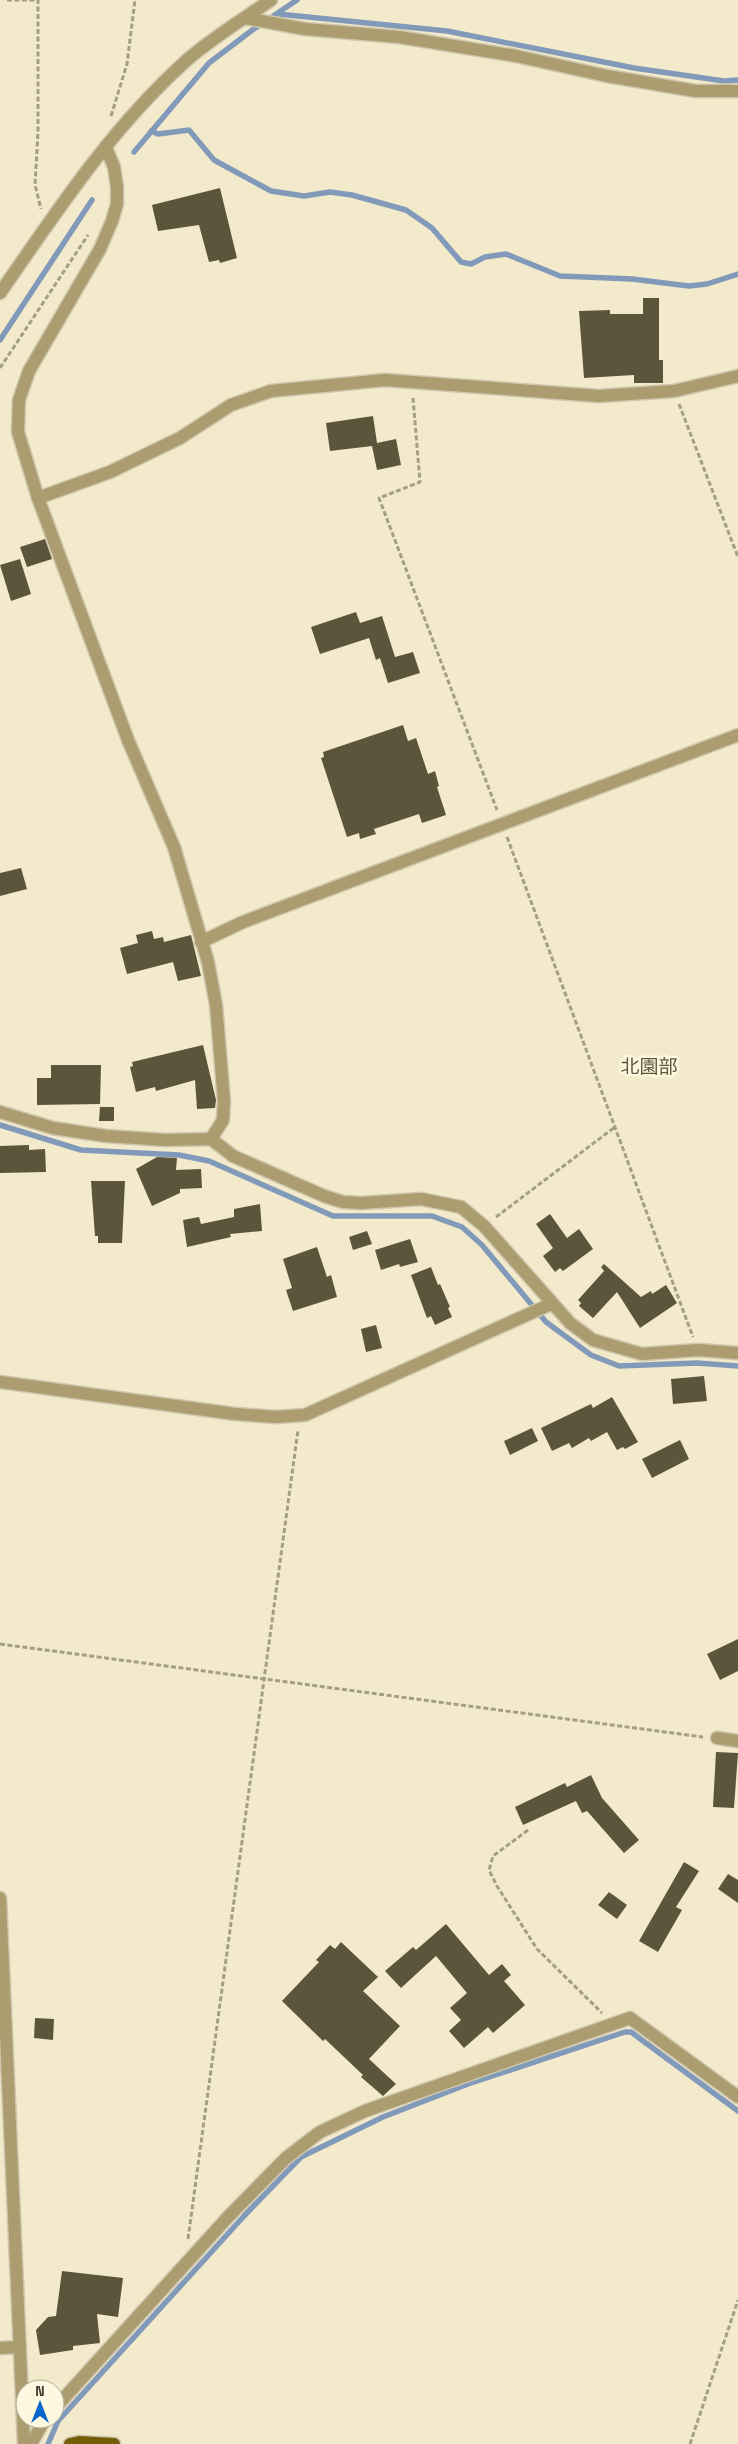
<svg xmlns="http://www.w3.org/2000/svg" width="738" height="2444" font-family="'Space Grotesk','Noto Sans JP',sans-serif">
<rect width="100%" height="100%" fill="#f3eacc"/>
<g fill="none" stroke-linecap="round" stroke-linejoin="round">
<g stroke="#829aba" stroke-width="5.5">
<path d="M278 14 447 31 634 68 724 81 738 80"/>
<path d="M151 131 158 134 189 130 214 160 271 191 304 196 330 192 352 195 406 210 432 228 461 262 471 264 485 257 506 254 560 276 632 279 689 286 707 284 738 274"/>
<path d="M134 152 209 63 251 31 297 0"/>
<path d="M0 340 92 200"/>
<path d="M0 1125 81 1150 179 1155 209 1161 333 1216H432L462 1227 482 1245 546 1322 591 1355 619 1366 697 1363 738 1366"/>
<path d="M48 2444 58 2421 244 2216 301 2157 383 2117 468 2084 625 2032H631L738 2111"/>
</g>
</g>
<g fill="#5d553b">
<path d="M220 188 237 258 220 263 219 260 209 262 199 225 158 231 152 205Z"/>
<path d="M643 298H659V360H663V383H634V375L584 378 579 311 610 310V314H643Z"/>
<path d="M373 416 377 443 396 439 401 465 377 470 372 446 330 451 326 423Z"/>
<path d="M45 539 52 559 27 567 20 547Z"/>
<path d="M20 559 31 594 11 601 0 565Z"/>
<path d="M356 612 360 623 382 616 395 657 413 652 420 673 388 683 380 658 376 660 369 638 320 654 311 627Z"/>
<path d="M403 725 408 741 416 738 428 774 435 771 439 786 437 787 446 815 422 823 419 814 374 829 376 834 360 839 359 833 347 837 321 758 324 757 323 752Z"/>
<path d="M21 868 27 889 0 896V873Z"/>
<path d="M152 931 154 939 163 937 164 942 191 935 201 976 178 981 173 962 127 974 120 948 138 943 136 935Z"/>
<path d="M203 1045 216 1100 215 1108 197 1109 195 1080 156 1091 155 1087 136 1092 130 1067 133 1066 132 1062Z"/>
<path d="M51 1065H101L100 1104 37 1105V1078H51Z"/>
<path d="M100 1107H114V1121H99Z"/>
<path d="M29 1145V1150L45 1149 46 1172 0 1173V1146Z"/>
<path d="M157 1157 177 1158 176 1170 201 1169 202 1188 180 1189V1193L152 1206 136 1169Z"/>
<path d="M91 1181H125L122 1243H98V1236H95Z"/>
<path d="M260 1204 262 1231 230 1234 231 1237 187 1247 183 1220 199 1217 201 1224 234 1217V1209Z"/>
<path d="M550 1214 567 1238 579 1229 593 1249 563 1271 560 1268 555 1272 543 1256 553 1248 536 1224Z"/>
<path d="M367 1231 372 1244 353 1250 349 1237Z"/>
<path d="M410 1239 418 1262 400 1267 399 1264 381 1270 375 1250Z"/>
<path d="M317 1247 327 1277 331 1275 337 1297 293 1311 286 1290 292 1288 283 1259Z"/>
<path d="M604 1264 641 1297 651 1291 652 1294 666 1285 677 1303 640 1328 617 1292 593 1318 579 1306 581 1303 578 1300 604 1271 601 1267Z"/>
<path d="M431 1267 438 1285 440 1284 450 1307 448 1308 452 1317 435 1325 431 1316 427 1318 411 1275Z"/>
<path d="M376 1325 382 1348 366 1352 361 1329Z"/>
<path d="M704 1376 707 1401 673 1404 671 1379Z"/>
<path d="M612 1397 638 1442 625 1449 623 1447 617 1450 607 1432 591 1441 589 1438 572 1448 569 1443 552 1451 541 1428 591 1404 593 1408Z"/>
<path d="M532 1428 538 1441 510 1455 504 1441Z"/>
<path d="M680 1440 689 1459 652 1478 642 1459Z"/>
<path d="M738 1639V1671L720 1680 707 1654Z"/>
<path d="M716 1752 738 1753 734 1808 713 1807Z"/>
<path d="M591 1775 602 1798 639 1840 624 1853 587 1811 582 1813 576 1801 523 1825 515 1807 565 1783 567 1787Z"/>
<path d="M684 1862 699 1871 676 1907 682 1910 658 1952 639 1941Z"/>
<path d="M728 1874 738 1880V1903L718 1889Z"/>
<path d="M609 1892 627 1905 617 1919 598 1905Z"/>
<path d="M446 1924 489 1975 502 1964 511 1975 504 1981 525 2005 493 2033 488 2027 464 2048 449 2031 461 2020 450 2008 467 1993 436 1956 401 1988 385 1971 413 1947 416 1950Z"/>
<path d="M341 1942 378 1977 363 1991 400 2026 369 2059 396 2084 383 2096 361 2077 363 2075 325 2039 323 2041 282 2001 319 1962 316 1960 330 1945 335 1949Z"/>
<path d="M35 2018 54 2019 53 2040 34 2038Z"/>
<path d="M62 2271 123 2278 118 2317 97 2314 100 2343 73 2346V2350L40 2355 36 2330 48 2317 56 2316Z"/>
</g>
<g fill="none" stroke-linecap="round" stroke-linejoin="round">
<g stroke="#cfc7ad" stroke-width="15">
<g id="minor">
<path d="M245 18 305 29 399 37 516 56 607 76 696 91H738"/>
<path d="M106 148 114 167 117 187V204L112 221 100 249 29 371 19 400 18 432 38 498 128 740 174 847 208 962 216 1005 224 1101 223 1120 211 1139"/>
<path d="M0 293C57 211 112 127 187 60 212 38 243 19 271 0"/>
<path d="M38 498 110 472 180 438 231 405 271 391 385 380 599 396 674 391 738 376"/>
<path d="M201 942 243 922 738 735"/>
<path d="M0 1112 53 1128 106 1136 165 1140 211 1139 233 1156 324 1196 343 1202 362 1203 421 1199 461 1207 484 1226 570 1323 593 1340 642 1354 698 1350 738 1353"/>
<path d="M0 1382 235 1414 276 1417 305 1415 551 1304"/>
<path d="M717 1738 738 1741"/>
<path d="M0 1898 24 2444"/>
<path d="M0 2348 20 2347"/>
<path d="M55 2408 228 2217 286 2158 320 2132 365 2111 630 2018 738 2097"/>
<path d="M31 2444 45 2419"/>
</g>
</g>
<g stroke="#cfc7ad" stroke-width="15">
<path id="major" d="M70 2444 79 2442 114 2444"/>
</g>
<g stroke="#a49d87" stroke-width="3" stroke-dasharray="5 2.5" stroke-linecap="butt">
<path d="M7 0H38V132L35 185 41 209"/>
<path d="M111 116 127 64 135 0"/>
<path d="M0 368 88 235"/>
<path d="M413 398 420 482 379 498 497 810"/>
<path d="M679 404 738 557"/>
<path d="M507 837 693 1337"/>
<path d="M496 1217 615 1127"/>
<path d="M0 1644 703 1737"/>
<path d="M528 1830 493 1856 489 1870 497 1886 537 1949 602 2013"/>
<path d="M188 2239 298 1430"/>
<path d="M690 2444 738 2300"/>
</g>
<use href="#minor" stroke="#ab9d70" stroke-width="12"/>
<use href="#major" stroke="#735d07" stroke-width="12"/>
</g>
<g text-anchor="middle" dominant-baseline="central" stroke-width="5" stroke-linejoin="round" paint-order="stroke">
<g font-size="19" fill="#5f583e" stroke="#fef7df">
<text x="649" y="1066">北園部</text>
</g>
</g>
<g transform="translate(40 2404)"><circle r="24" fill="#fef7df" stroke="#b1ac99"/>
<path d="M0-4L9 19L0 12L-9 19Z" fill="#0564cd"/>
<text y="-8" font-size="14" font-weight="bold" text-anchor="middle" fill="#3e3b2f">N</text>
</g>
</svg>
